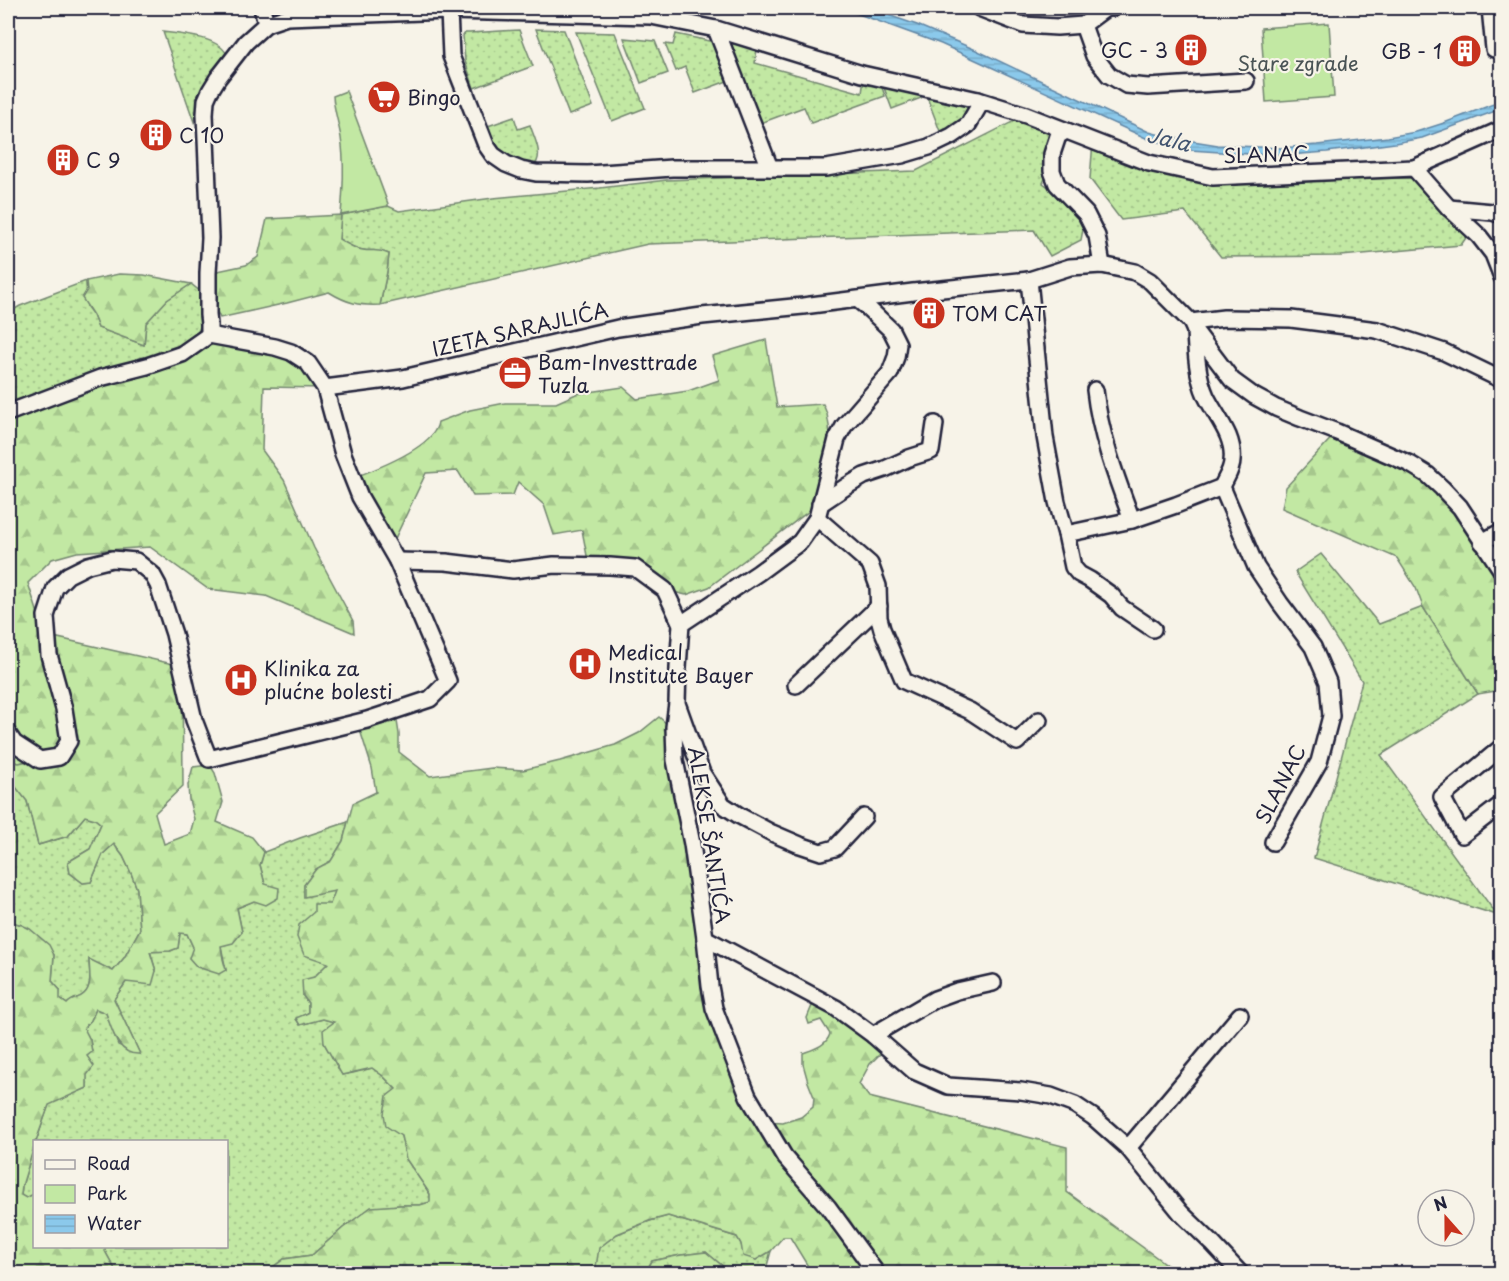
<svg xmlns="http://www.w3.org/2000/svg" width="1509" height="1281" viewBox="0 0 1509 1281" font-family="'Playpen Sans',sans-serif">
<style>
.grass{fill:url(#grass-dots);stroke:#72856f;stroke-width:1.5}
.forest{fill:url(#forest-firs);stroke:#72856f;stroke-width:1.5}
.park{fill:#c2e8a3;stroke:#72856f;stroke-width:1.5}
.water{fill:url(#water-rules);stroke:#6186a5;stroke-width:1.5}
.lines{fill:none;stroke-linecap:round;stroke-linejoin:round}
.minor-casing{stroke:#22223b;stroke-width:20}
.minor{stroke:#f7f3e8;stroke-width:15}
.labels{text-anchor:middle;dominant-baseline:central;stroke-width:4.5;stroke-linejoin:round;paint-order:stroke}
.poi-label{font-size:20px;fill:#22223b;stroke:#f7f3e8;text-anchor:start}
.park-label{font-size:20px;fill:#4a5455;stroke:#f7f3e8}
.street-label{font-size:20px;fill:#22223b;stroke:#f7f3e8}
.water-label{font-size:21px;font-style:italic;fill:#425470;stroke:#f7f3e8}
</style>
<defs>
<pattern id="grass-dots" width="8" height="8" patternUnits="userSpaceOnUse" patternTransform="scale(1.5)"><rect width="8" height="8" fill="#c2e8a3"/><path d="M2 2h.1M6 6h.1" fill="none" stroke="#a6c78d" stroke-width="1.8" stroke-linecap="round"/></pattern>
<pattern id="forest-firs" width="22" height="20" patternUnits="userSpaceOnUse" patternTransform="scale(1.5)"><rect width="22" height="20" fill="#c2e8a3"/><path d="M5 1l3.5 6h-7zM16 11l3.5 6h-7z" fill="#a6c78d"/></pattern>
<pattern id="water-rules" width="6" height="5" patternUnits="userSpaceOnUse" patternTransform="scale(1.5)"><rect width="6" height="5" fill="#8bc9eb"/><path d="M0 2.5h6" fill="none" stroke="#78acca"/></pattern>
</defs>
<rect width="100%" height="100%" fill="#f7f3e8"/>
<filter id="ink" filterUnits="userSpaceOnUse"><feTurbulence type="fractalNoise" baseFrequency=".0167" numOctaves="2"/><feDisplacementMap in="SourceGraphic" scale="12" xChannelSelector="R" yChannelSelector="G"/><feConvolveMatrix kernelMatrix="1 2 1 2 8 2 1 2 1" color-interpolation-filters="sRGB"/></filter>
<g filter="url(#ink)">
<!-- grass -->
<g class="grass">
<path d="M536 29 564 30 593 106 569 115Z"/>
<path d="M519 30 533 66 474 88 465 61 463 36 465 33H469Z"/>
<path d="M163 32C181 34 220 37 227 55L201 95 194 122Z"/>
<path d="M576 32 615 33 645 108 612 121Z"/>
<path d="M676 34 714 42 730 80 695 93 685 67 676 71 665 44 673 45Z"/>
<path d="M624 38 655 41 668 73 641 83Z"/>
<path d="M734 42 757 49 755 63 862 93 864 79 880 82 885 96 811 123 804 107 758 124 730 44Z"/>
<path d="M883 85 919 92 921 98 892 109Z"/>
<path d="M925 92 965 99 976 109 943 139Z"/>
<path d="M1026 115 1066 131 1043 183 1086 214 1081 240 1050 256 1034 230 648 244 380 305 387 272 389 254C376 248 374 252 363 250 354 249 346 244 339 239L341 215 388 206 399 211 493 198 600 188 667 180 916 171Z"/>
<path d="M514 117 518 129 530 125C534 138 545 156 533 167 508 163 495 149 485 127Z"/>
<path d="M1093 142 1223 180 1422 178 1470 232 1461 245 1341 256 1221 257 1185 212 1121 220 1090 179Z"/>
<path d="M86 281 87 307 93 315 98 328 144 345 146 323 167 300 191 284 202 293 204 316 196 337 182 354 8 413V313L20 306Z"/>
<path d="M1321 554 1379 624 1423 607 1478 694 1381 755 1497 915 1314 858 1362 681 1295 572Z"/>
<path d="M8 734 28 761 19 763 8 761Z"/>
<path d="M8 777 27 801 38 845 68 836 85 816 95 819 101 824 90 849 68 862 70 873 83 883 91 882 103 854 114 844 123 856 131 873 137 889 140 929 124 958 113 971 89 960C89 970 93 987 84 994 79 999 72 998 67 1004L59 999 60 990 52 981 54 955 22 925 8 921Z"/>
<path d="M348 822 343 841 331 861 316 869 304 885V896L336 890 330 904 329 963 314 977 303 996 308 1003V1013L296 1019 300 1025 323 1019 335 1022 324 1043 342 1075 353 1073 372 1068 383 1076 396 1089 401 1136 406 1159 430 1194 431 1202 420 1205H400L371 1208 343 1228 312 1255 284 1259 264 1273H117L105 1251V1247L226 1246V1142H36L49 1104 87 1088 86 1056 92 1052 90 1040 83 1028 91 1020 96 1009 106 1013 118 1045 140 1054 114 999 126 982 156 971 150 951H170L178 948 180 933 187 934 193 947 226 970 221 946 242 932 237 908 254 901 265 884 260 865 264 852 300 838Z"/>
<path d="M34 1147V1194L26 1198 21 1196 22 1186Z"/>
<path d="M668 1216 737 1237 741 1244 756 1260 771 1251 765 1273 747 1269 725 1268 706 1252 681 1255 652 1261 645 1273 595 1274 598 1248 617 1234 650 1221Z"/>
</g>
<!-- forest -->
<g class="forest">
<path d="M341 215 339 239C347 244 355 249 363 250 374 252 376 248 389 254L387 272 380 305C359 306 347 303 329 292L287 303 220 318 215 307 208 273 246 265 258 257 267 219Z"/>
<path d="M119 274 144 275 191 284 167 300 146 323 144 345 98 328 93 315 82 298 87 290 86 281Z"/>
<path d="M209 335 291 352 325 388 264 387 262 450 284 480 314 548 353 621 354 633 266 596 208 589 150 547 77 552 52 559 28 583 45 635 182 666 183 786 155 813 164 844 190 834 194 819 189 800 188 785 193 767 210 765 215 773 223 802 217 822 252 837 264 852 260 865 265 884 279 888 278 898 266 905 254 901 237 908 242 932 233 943 221 946 223 959 226 970 219 974 197 967 189 958 193 947 187 934 180 933 178 948 170 951 150 952 156 971 152 985 126 982 114 999 140 1054C118 1056 112 1030 106 1013L96 1009 91 1020 84 1028 90 1040 92 1052 87 1056 94 1066 87 1075V1088L49 1105 36 1141 34 1142V1147L22 1186 21 1195 26 1198 34 1194V1246L105 1247V1251L117 1273H8V921L22 925 30 929 49 945 54 955 52 981 60 990V999L67 1004C72 998 79 999 84 994 93 986 89 970 89 959L113 971 124 958 140 929 137 889 131 873 123 856 114 844 103 854 91 882 83 883 70 873 68 862 90 849 101 824 95 819 85 816 68 836 38 845 27 801 8 777V761L19 763 28 761 8 734V413L147 366Z"/>
<path d="M766 340 777 407 823 404 827 414 830 432 813 508 709 587 686 595 665 590 635 568 589 566 582 530 554 535 544 505 518 482 513 495 473 496 458 471 426 473 390 549 352 478C374 470 435 447 438 422L470 410 505 403H556L576 394 623 387 637 399 688 391 719 380 712 356Z"/>
<path d="M1337 432 1428 475 1501 571V690L1478 694 1423 607 1416 588 1397 558 1282 508 1286 487Z"/>
<path d="M659 717 669 726 710 986 767 1122 783 1123 801 1117 813 1107 814 1097 808 1082 803 1064V1053C814 1049 826 1046 830 1034L821 1020 809 1024 807 1018 816 996 895 1054H880L870 1064 859 1084 869 1097 1067 1147V1192L1178 1273H812L790 1237H783L771 1251 756 1260 743 1256 741 1244 737 1237 668 1216 649 1221 617 1234 599 1248 595 1273 264 1274 284 1259 312 1255 343 1228 371 1207 400 1205H420L430 1202V1194L406 1159 401 1136 386 1126 384 1114 387 1096 396 1089 383 1076 372 1068 342 1075 324 1043 323 1030 334 1022 323 1019 300 1025 296 1018 308 1013V1003L303 996 302 980 314 977 328 963 304 955 297 937 299 925 314 912V904H330L335 891 304 897V885L316 869 331 861 343 841 353 803 376 792 372 768 360 730 397 721 399 734V752L430 776 492 768 523 770 560 761 615 745 639 733Z"/>
<path d="M706 1252 725 1268 747 1269 762 1273H645L652 1261 681 1255Z"/>
</g>
<!-- park -->
<g class="park">
<path d="M1329 23 1334 97 1266 102 1261 28Z"/>
<path d="M346 91 388 204V206L341 215C343 190 345 164 341 138 339 124 334 111 333 96Z"/>
</g>
<!-- water -->
<path class="water" d="M842 8H868L917 25 976 50 1149 132 1168 137 1218 145 1281 148 1317 145 1388 137 1416 132 1444 123 1501 101V109L1422 138 1395 143 1327 152 1289 155H1264L1190 150 1148 139 941 44Z"/>
<g class="lines">
<defs>
<g id="minor">
<path d="M262 8 266 24"/>
<path d="M979 8 1023 25 1057 27 1083 25 1106 8H1113"/>
<path d="M1490 8 1494 49"/>
<path d="M449 11 451 56 486 145 493 155 506 164 521 170 536 173 588 174 672 168H826L902 155 929 147 952 136 968 125 979 106 978 100"/>
<path d="M1083 25 1094 56 1109 75 1126 85 1148 87 1246 81"/>
<path d="M716 29 770 168"/>
<path d="M1066 131 1058 136 1052 154V171L1057 184 1086 214 1097 236 1102 265"/>
<path d="M1414 168 1449 208 1479 236 1493 254 1502 277"/>
<path d="M1449 208 1492 212 1502 215"/>
<path d="M1029 280 1045 437 1057 502 1066 534 1073 567 1079 574 1090 580 1111 595 1122 608 1153 629"/>
<path d="M1191 322 1224 318 1291 319 1377 330 1444 352 1502 380"/>
<path d="M1195 331C1196 353 1197 376 1206 396 1216 417 1235 436 1232 461 1232 470 1225 479 1222 487L1256 567 1280 603 1313 647 1328 682 1331 716 1319 762 1273 842"/>
<path d="M325 388 403 378 618 328 702 316 803 306 913 292 1029 280 1070 267 1102 265 1135 272 1150 281 1191 322 1195 331 1232 380 1254 396 1276 408 1300 418 1337 432 1410 464 1428 475 1442 488 1460 507 1502 571"/>
<path d="M1095 390C1100 435 1116 477 1132 520"/>
<path d="M8 413 100 378 147 366 182 354 209 335"/>
<path d="M820 504 847 486 864 476 885 469 909 458 931 451 935 424"/>
<path d="M817 518 870 564 878 586 879 618 882 629 904 681 970 711 1017 742 1039 720"/>
<path d="M1066 534 1132 520 1176 505 1222 487"/>
<path d="M1482 542 1502 531"/>
<path d="M397 561 446 562 513 570 554 565 610 566 635 568 665 590 681 624 678 668 677 703 674 727 675 760 692 844 705 938 710 986 714 1008 748 1096 784 1156 828 1207 877 1274"/>
<path d="M681 624 758 573 800 542 817 518 837 439 844 426 890 373 896 357 898 344 891 330 868 308 858 300"/>
<path d="M796 685 879 606"/>
<path d="M678 706 702 773 723 805 740 816 772 833 800 845 821 852 835 848 864 817"/>
<path d="M8 734 14 743 40 760 59 757 69 741 64 709 49 655 46 616 55 588 68 575 88 565 112 559 136 561 152 574 158 585 174 634 194 720 209 759 367 720 430 699 448 681 397 561 360 497 343 454 325 388 308 363 291 352 275 347 209 335V324L208 315V273L210 238 205 114 206 100 210 91 218 78 246 42 266 24 287 17 449 11 651 16 716 29 862 74 978 100 1026 115 1149 163 1213 177 1414 168 1502 129"/>
<path d="M1502 747 1442 797 1462 835 1502 804"/>
<path d="M705 938 836 1008 873 1035 914 1071 948 1086 1021 1091 1051 1096 1075 1105 1093 1117 1128 1148 1181 1213 1212 1243 1241 1274"/>
<path d="M873 1035 935 999 957 991 993 983"/>
<path d="M1128 1148 1240 1015"/>
</g>
</defs>
<!-- minor casing -->
<use href="#minor" class="minor-casing"/>
<!-- minor -->
<use href="#minor" class="minor"/>
</g>
</g>
<!-- icons -->
<defs>
<symbol id="building-disc" viewBox="-11 -11 22 22"><circle r="9.5" fill="#c8321e" stroke="#f7f3e8"/><path d="M-4-6H4V6H1V3H-1V6H-4ZM-2.5-4.3h1.7v1.8h-1.7ZM.8-4.3h1.7v1.8H.8ZM-2.5-1h1.7V.8h-1.7ZM.8-1h1.7V.8H.8Z" fill="#fff"/></symbol>
<symbol id="supermarket-disc" viewBox="-11 -11 22 22"><circle r="9.5" fill="#c8321e" stroke="#f7f3e8"/><path d="M-6-5.5h2.5l.6 2H6L4.5 2H-2.5L-4.4-4H-6ZM-1.5 3.2a1.3 1.3 0 1 0 .1 0ZM3 3.2a1.3 1.3 0 1 0 .1 0Z" fill="#fff"/></symbol>
<symbol id="office-disc" viewBox="-11 -11 22 22"><circle r="9.5" fill="#c8321e" stroke="#f7f3e8"/><path d="M-6-3h4V-5.5h4V-3h4V5H-6ZM-1-4.5V-3h2v-1.5ZM-6 0V1H6V0Z" fill="#fff"/></symbol>
<symbol id="hospital-disc" viewBox="-11 -11 22 22"><circle r="9.5" fill="#c8321e" stroke="#f7f3e8"/><path d="M-5-5h3v3.5h4V-5h3V5h-3V1.5h-4V5h-3Z" fill="#fff"/></symbol>
</defs>
<g fill-rule="evenodd">
<use href="#building-disc" x="1172" y="31" width="38" height="38"/>
<use href="#building-disc" x="1446" y="32" width="38" height="38"/>
<use href="#supermarket-disc" x="365" y="78" width="38" height="38"/>
<use href="#building-disc" x="137" y="116" width="38" height="38"/>
<use href="#building-disc" x="44" y="141" width="38" height="38"/>
<use href="#building-disc" x="910" y="294" width="38" height="38"/>
<use href="#office-disc" x="496" y="354" width="38" height="38"/>
<use href="#hospital-disc" x="566" y="645" width="38" height="38"/>
<use href="#hospital-disc" x="222" y="661" width="38" height="38"/>
</g>
<g class="labels">
<!-- poi labels -->
<g class="poi-label">
<text x="1168" y="50" text-anchor="end">GC - 3</text>
<text x="1442" y="51" text-anchor="end">GB - 1</text>
<text x="407" y="97">Bingo</text>
<text x="179" y="135">C 10</text>
<text x="86" y="160">C 9</text>
<text x="952" y="313">TOM CAT</text>
<text x="538" y="362">Bam-Investtrade<tspan x="538" dy="23">Tuzla</tspan></text>
<text x="608" y="652">Medical<tspan x="608" dy="23">Institute Bayer</tspan></text>
<text x="264" y="668">Klinika za<tspan x="264" dy="23">plućne bolesti</tspan></text>
</g>
<!-- park labels -->
<g class="park-label">
<text x="1298" y="63">Stare zgrade</text>
</g>
<!-- street labels -->
<g class="street-label">
<text transform="translate(1266 154) rotate(-2)">SLANAC</text>
<text transform="translate(520 329) rotate(-13)">IZETA SARAJLIĆA</text>
<text transform="translate(1280 784) rotate(-63)">SLANAC</text>
<text transform="translate(710 835) rotate(81)">ALEKSE ŠANTIĆA</text>
</g>
<!-- water labels -->
<g class="water-label">
<text transform="translate(1169 138) rotate(14)">Jala</text>
</g>
</g>
<!-- margin -->
<rect width="1509" height="1281" fill="none" stroke="#f7f3e8" stroke-width="30"/>
<rect x="15" y="15" width="1479" height="1251" fill="none" stroke="#22223b" stroke-width="2" filter="url(#ink)"/>
<!-- legend -->
<rect x="33" y="1140" width="195" height="108" fill="#f7f3e8" stroke="#a29fa3" stroke-width="1.5"/>
<rect x="45" y="1160" width="30" height="9" fill="#f7f3e8" stroke="#a29fa3" stroke-width="1.5"/>
<text x="87" y="1170" font-size="18" fill="#22223b">Road</text>
<rect x="45" y="1185" width="30" height="18" fill="#c2e8a3" stroke="#a29fa3" stroke-width="1.5"/>
<text x="87" y="1200" font-size="18" fill="#22223b">Park</text>
<rect x="45" y="1215" width="30" height="18" fill="url(#water-rules)" stroke="#a29fa3" stroke-width="1.5"/>
<text x="87" y="1230" font-size="18" fill="#22223b">Water</text>
<!-- north arrow -->
<g transform="translate(1446 1218) rotate(339)"><circle r="28" fill="#f7f3e8" stroke="#a29fa3" stroke-width="1.5"/>
<path d="M0-4.5L10 22L0 15L-10 22Z" fill="#c8321e"/>
<text y="-9" font-size="16" font-weight="bold" text-anchor="middle" fill="#22223b">N</text>
</g>
</svg>
